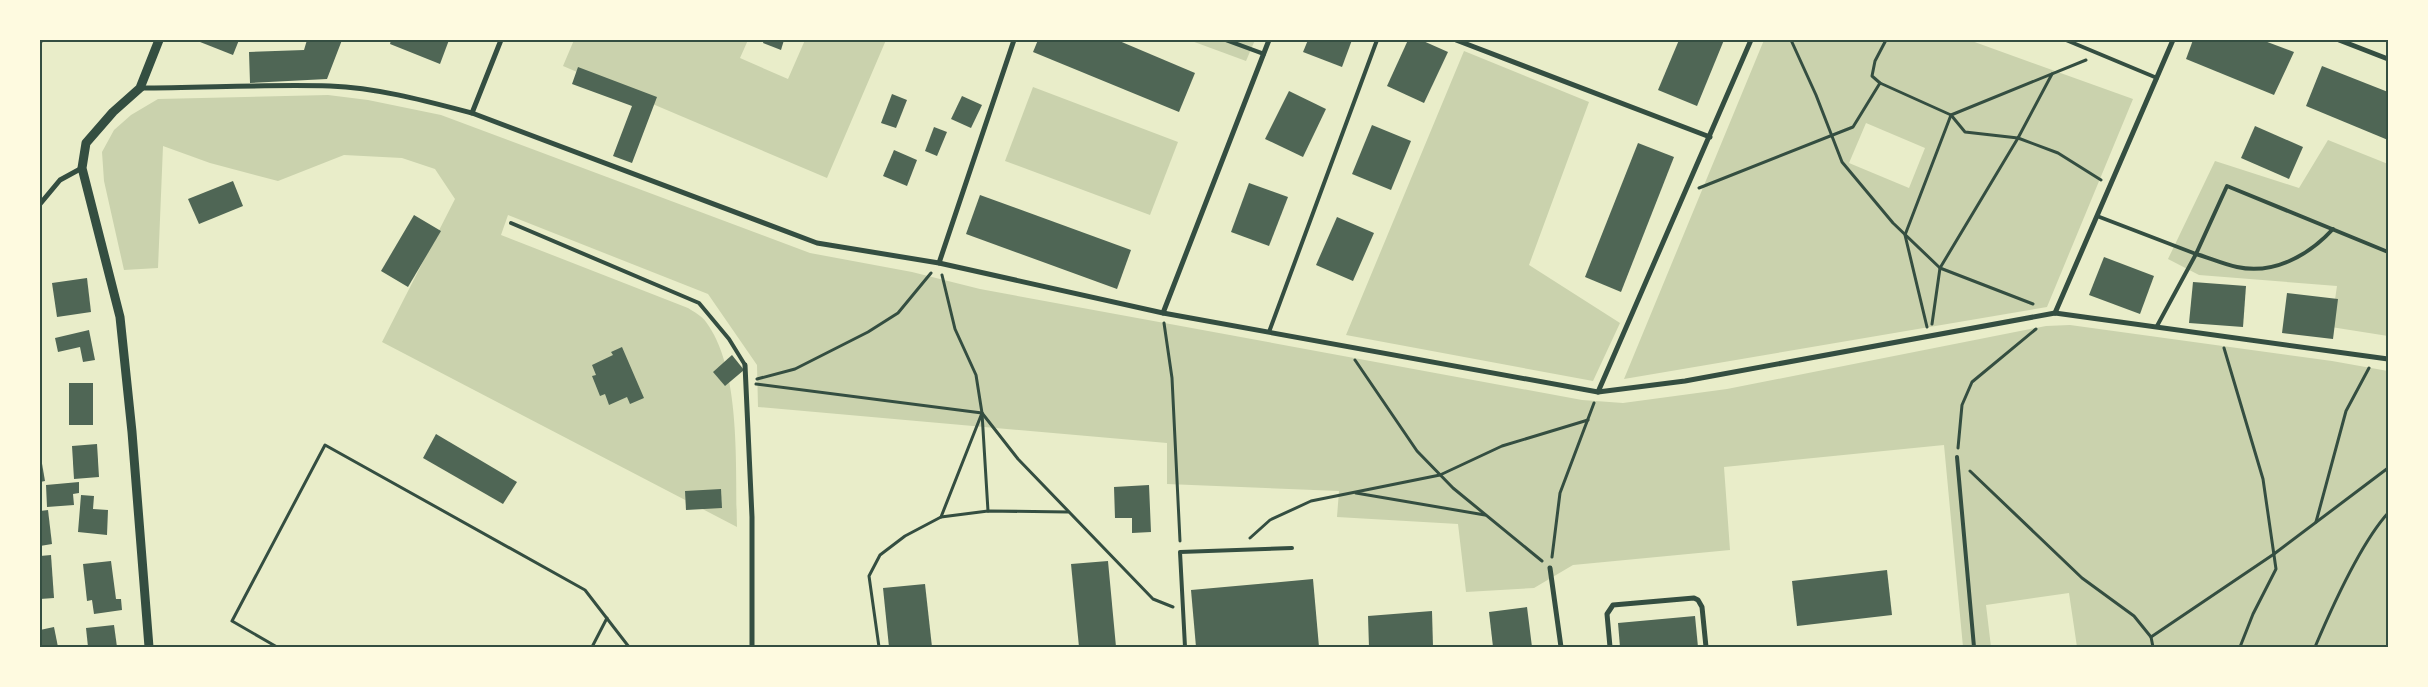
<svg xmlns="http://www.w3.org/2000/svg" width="2428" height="687" viewBox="0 0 2428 687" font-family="Overpass,sans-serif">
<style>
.green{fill:#cad2ad;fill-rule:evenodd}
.building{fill:#4f6655}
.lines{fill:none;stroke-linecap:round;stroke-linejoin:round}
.path{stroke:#344e41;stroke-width:3}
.service{stroke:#344e41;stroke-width:4}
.minor{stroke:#344e41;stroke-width:5}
.tertiary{stroke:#344e41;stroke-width:9}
.neatline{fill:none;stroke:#344e41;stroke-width:2}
</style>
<rect width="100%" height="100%" fill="#e9edc9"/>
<!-- green -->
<g class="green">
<path d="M574 40H748L740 58 788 79 805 40H886L827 178 563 66Z"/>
<path d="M1189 40H1255L1246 61Z"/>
<path d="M1764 40H1969L2133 99 2047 307 1624 379ZM1866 123 1925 148 1909 188 1849 163Z"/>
<path d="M1464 51 1589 102 1529 265 1620 323 1593 381 1346 335Z"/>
<path d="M1033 87 1178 142 1150 215 1005 161Z"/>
<path d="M328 95 368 100 441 115 810 253 912 272 980 289 1582 400 1623 403 1727 389 2046 326 2070 325 2332 361 2388 371V647H2077L2069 593 1986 605 1991 647H1963L1944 445 1724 467 1730 550 1573 565 1534 588 1466 592 1458 524 1337 517 1339 491 1167 484V443L758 407 757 365 708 294 508 215 501 235 688 308C694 312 702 316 706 322 742 370 735 469 737 527L382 342 455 199 435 169 402 158 344 155 278 181 210 163 163 146 158 268 124 270 104 181 102 152 114 130 131 115 158 99Z"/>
<path d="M2328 140 2388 164V336L2331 327 2337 286 2199 275 2168 259 2215 161 2299 188Z"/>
</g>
<!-- building -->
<g class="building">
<path d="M195 40H239L233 55Z"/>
<path d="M307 40H342L327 79 250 83 249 52 304 50Z"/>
<path d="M391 40H449L440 64 390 44Z"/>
<path d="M764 40H784L781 50 763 43Z"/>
<path d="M1038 40H1117L1195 73 1179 112 1033 52Z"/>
<path d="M1308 40H1352L1342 67 1303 52Z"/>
<path d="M1408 40H1421L1448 52 1424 103 1387 86Z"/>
<path d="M1679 40H1724L1697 106 1658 90Z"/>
<path d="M2193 40H2262L2294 52 2274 95 2186 59Z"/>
<path d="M2322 66 2388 92V140L2306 106Z"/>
<path d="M578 67 657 97 632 163 613 156 632 106 572 84Z"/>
<path d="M1289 91 1326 109 1303 157 1265 139Z"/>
<path d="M892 94 907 100 896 128 881 123Z"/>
<path d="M962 96 982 105 971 128 951 119Z"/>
<path d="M1372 125 1411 141 1391 190 1352 174Z"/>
<path d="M2255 126 2303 147 2289 179 2241 158Z"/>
<path d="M934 127 947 132 937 156 925 151Z"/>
<path d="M1638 143 1674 157 1621 292 1585 277Z"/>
<path d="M894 150 917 160 907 186 883 176Z"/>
<path d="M233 181 243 206 199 224 188 199Z"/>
<path d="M1249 183 1288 197 1269 246 1231 232Z"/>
<path d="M980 195 1131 250 1117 289 966 234Z"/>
<path d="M414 215 441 231 408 287 381 271Z"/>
<path d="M1337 217 1374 233 1353 281 1316 265Z"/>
<path d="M2104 257 2154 276 2140 314 2089 295Z"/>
<path d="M87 278 91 312 57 317 52 283Z"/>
<path d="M2193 282 2246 286 2243 327 2189 323Z"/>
<path d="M2287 293 2338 299 2333 339 2282 333Z"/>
<path d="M89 330 95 360 83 362 80 347 58 352 55 338Z"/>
<path d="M622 347 644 398 630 404 627 397 609 405 605 394 600 396 592 376 596 375 592 365 613 355 611 352Z"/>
<path d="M732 355 744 370 725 386 713 372Z"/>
<rect x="69" y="383" width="24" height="42"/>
<path d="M436 434 517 482 503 504 423 458Z"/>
<path d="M97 444 99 477 74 479 72 446Z"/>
<path d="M40 452 45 481 40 482Z"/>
<path d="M79 482V493L73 494 74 505 47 507 46 485Z"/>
<path d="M1149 485 1151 532 1132 533V518H1115L1114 487Z"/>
<path d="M721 489 722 508 686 510 685 491Z"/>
<path d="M81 495 94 496 93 509 108 510 107 535 78 532Z"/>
<path d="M48 510 52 544 40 546V511Z"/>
<path d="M51 555 54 598 40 599V556Z"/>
<path d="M111 561 116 599H121L122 610 94 614 92 600 87 601 83 564Z"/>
<path d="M1108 561 1116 647H1079L1071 564Z"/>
<path d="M1887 570 1892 615 1797 626 1792 581Z"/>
<path d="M1313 579 1319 647H1196L1191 590Z"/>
<path d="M925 584 932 647H889L883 588Z"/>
<path d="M1527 607 1532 647H1493L1489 612Z"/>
<path d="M1432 611 1433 647H1369L1368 616Z"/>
<path d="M1695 616 1698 647H1620L1618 623Z"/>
<path d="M114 625 117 647H88L86 628Z"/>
<path d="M54 627 58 647H40V630Z"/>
</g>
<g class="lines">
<!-- path -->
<g class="path">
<path d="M1791 40 1816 95 1842 162 1893 223 1940 268 2033 304"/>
<path d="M1880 83 1872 76 1875 61 1886 40"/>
<path d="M1699 188 1853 127 1880 83 1951 115 1965 132 2018 138 2052 74"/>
<path d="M942 275 955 329 976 375 982 413 1018 459 1153 599 1173 607"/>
<path d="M1164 323 1172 378 1180 541"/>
<path d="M1932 324 1940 268 2018 138 2058 153 2101 180"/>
<path d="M1927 327 1905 235 1951 115 2086 60"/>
<path d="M2224 348 2263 479 2276 569 2253 614 2240 647"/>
<path d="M1355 360 1417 451 1453 488 1542 561"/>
<path d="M757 379 795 369 868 332 898 313 931 273"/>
<path d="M756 384 982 413"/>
<path d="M1958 448 1962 405 1972 382 2036 329"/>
<path d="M1970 471 2082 578 2134 616 2151 637 2153 647"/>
<path d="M1356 493 1485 515"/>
<path d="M941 517 982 413 988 511"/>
<path d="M2316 522 2346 411 2369 368"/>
<path d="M1250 538 1270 520 1311 501 1440 475 1502 446 1588 420"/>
<path d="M1552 557 1560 493 1594 403"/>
<path d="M2151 637 2274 554 2388 468"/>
<path d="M277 647 232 621 325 445 585 590 629 647"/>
<path d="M592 647 607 618"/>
<path d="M879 647 869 576 880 555 905 536 941 517 988 511 1068 512"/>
<path d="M2315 647C2332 607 2360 544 2388 513"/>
</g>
<!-- service -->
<g class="service">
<path d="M1226 40 1264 54"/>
<path d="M2066 40 2157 78"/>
<path d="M40 43 41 40"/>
<path d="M2097 216 2196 254 2227 186 2388 252"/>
<path d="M511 223 699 303 729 339 745 365"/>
<path d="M2157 326 2196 254C2210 258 2223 264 2237 267 2274 275 2309 255 2333 229"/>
<path d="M1269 332 1377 40"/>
<path d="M1957 457 1974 647"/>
<path d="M1185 647 1180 552 1292 548"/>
</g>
<!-- minor -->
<g class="minor">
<path d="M1456 40 1710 137"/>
<path d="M2339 40 2388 59"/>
<path d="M140 88C203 88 267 84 330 86 379 88 426 101 472 113L817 243 939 263 1163 313 1598 392 1685 381 2055 313 2388 359"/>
<path d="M472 113 501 40"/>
<path d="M40 204 60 180 82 168"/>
<path d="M939 263 1014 40"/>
<path d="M1163 313 1269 40"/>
<path d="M2055 313 2173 40"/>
<path d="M745 365 752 517V647"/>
<path d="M1598 392 1751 40"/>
<path d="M1550 568 1561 647"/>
<path d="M1610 647 1607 614 1613 605 1694 598 1698 600 1702 607 1706 647"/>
</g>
<!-- tertiary -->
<path class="tertiary" d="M149 647 132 432 120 317 82 168 86 143 113 112 140 88 159 40"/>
</g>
<!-- border -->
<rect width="2428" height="687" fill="none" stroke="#fefae0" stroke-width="82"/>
<rect x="41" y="41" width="2346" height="605" class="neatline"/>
</svg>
